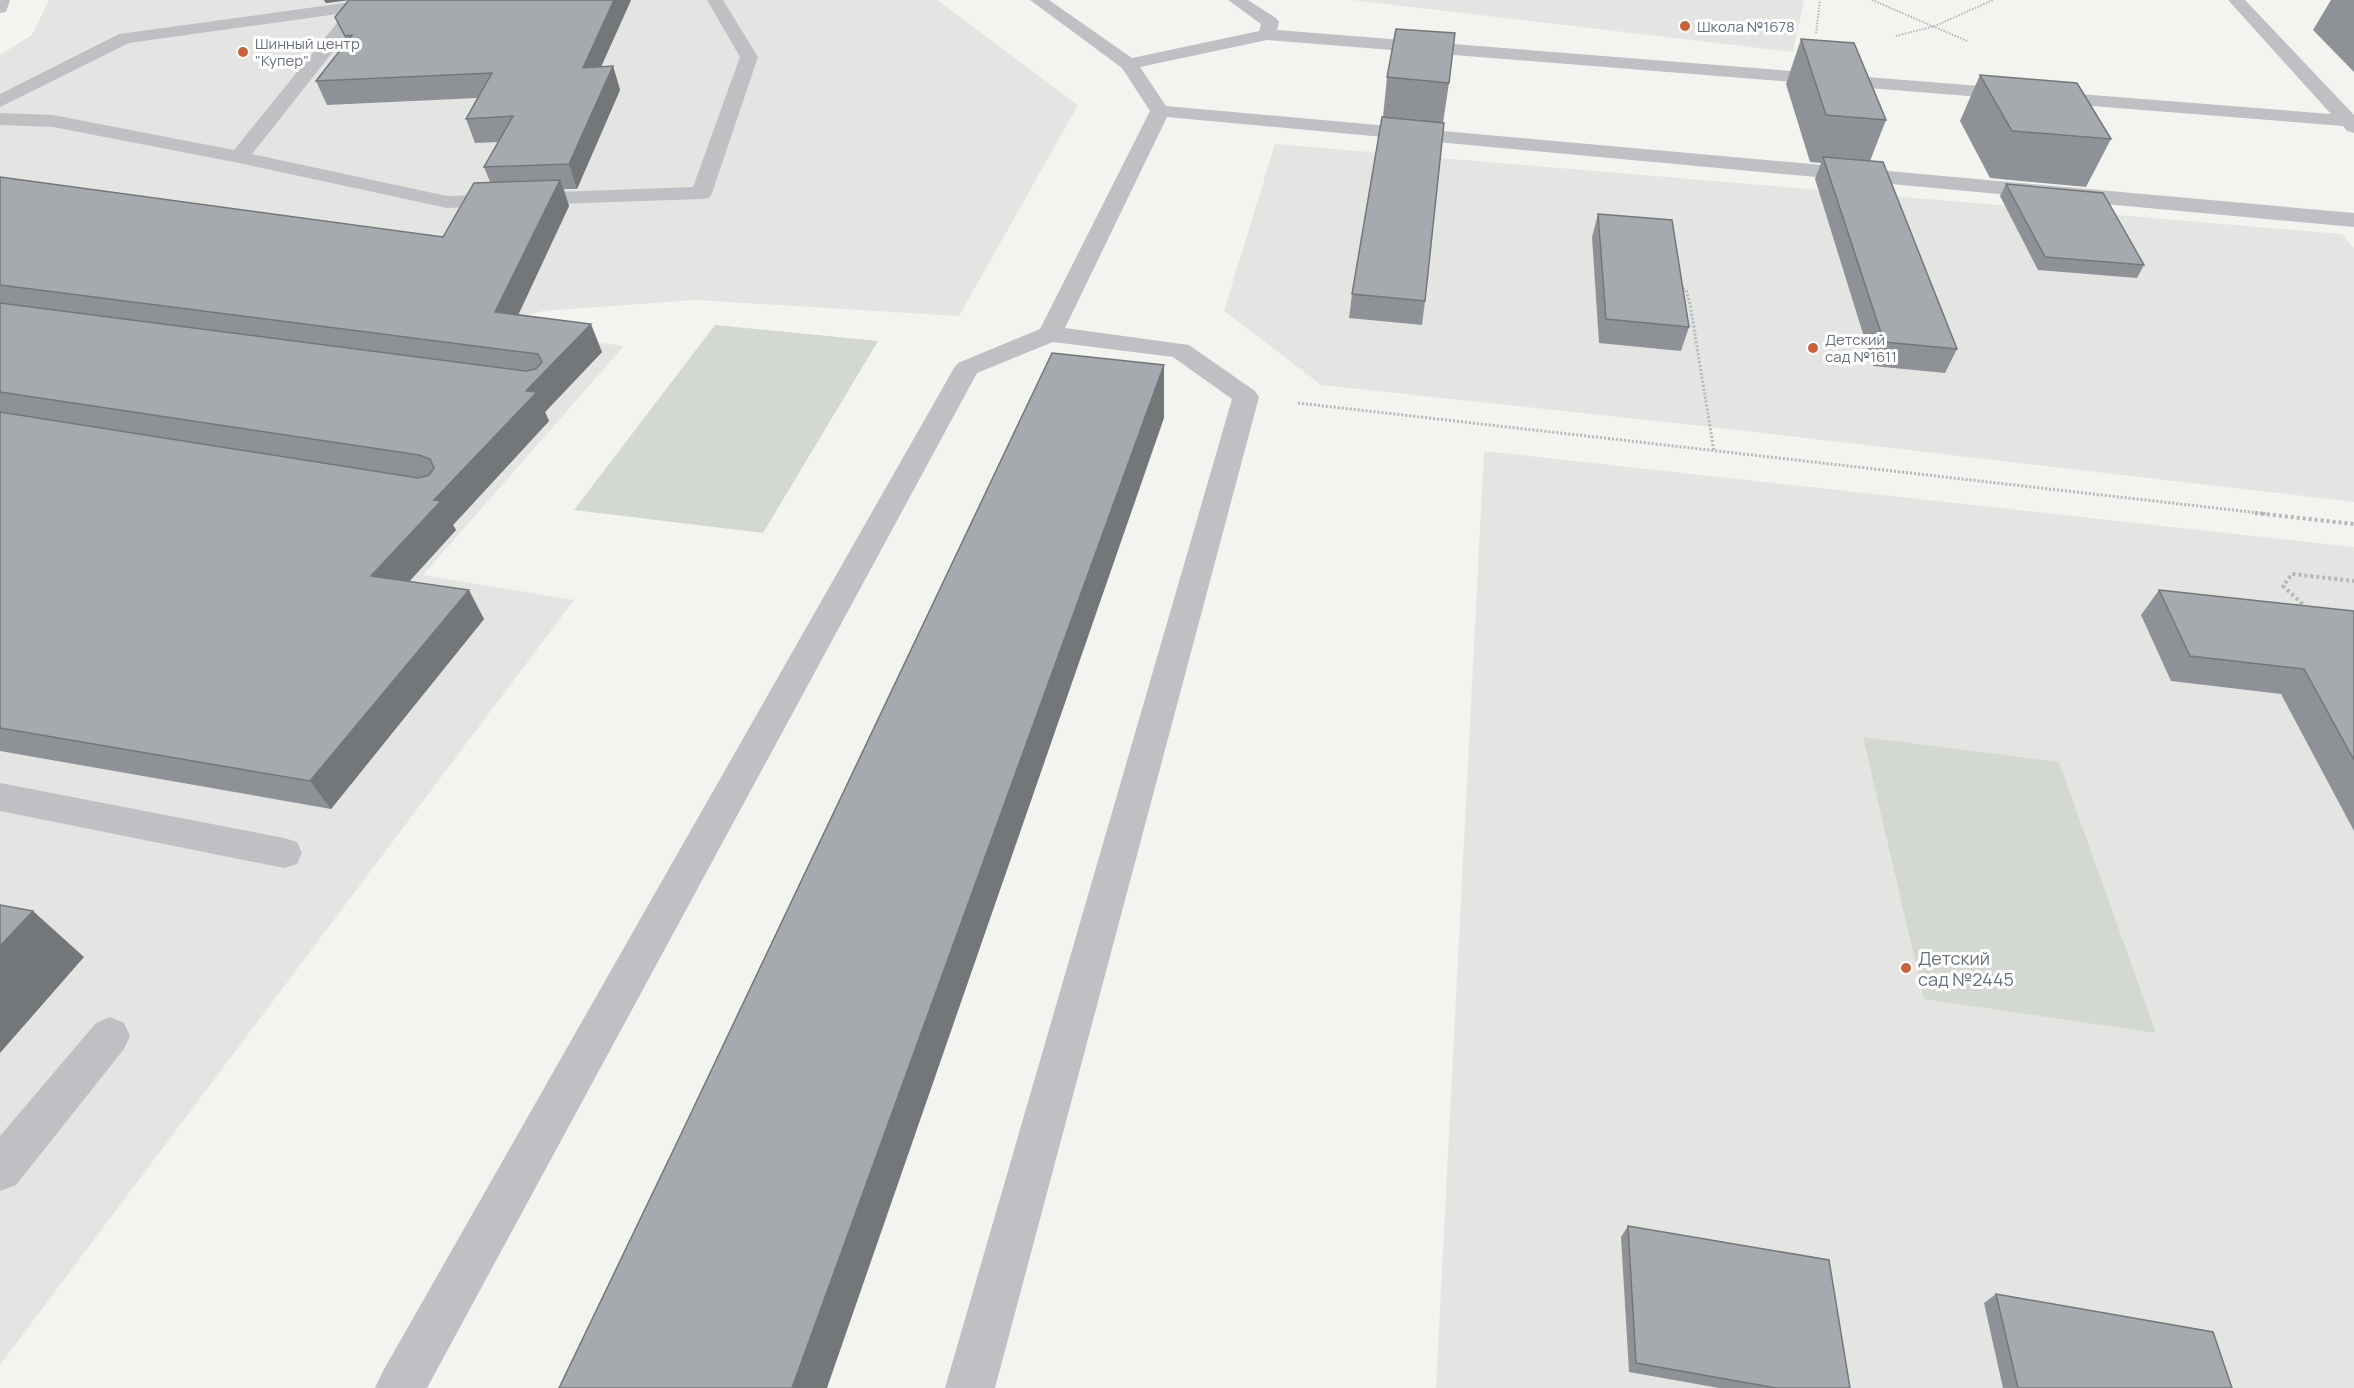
<svg xmlns="http://www.w3.org/2000/svg" width="2354" height="1388" viewBox="0 0 2354 1388" font-family="Manrope,sans-serif">
<style>
.built{fill:#e4e5e3}
.green{fill:#d3d8d0}
.lines{fill:none;stroke-linecap:round;stroke-linejoin:round}
.path-far2{stroke:#b5b8ba;stroke-width:2;stroke-dasharray:1.5 1.5;stroke-linecap:butt}
.path-far1{stroke:#b5b8ba;stroke-width:3;stroke-dasharray:2 2;stroke-linecap:butt}
.path{stroke:#b5b8ba;stroke-width:4;stroke-dasharray:3 3;stroke-linecap:butt}
.service{fill:#bec0c3;fill-rule:evenodd}
.tertiary{fill:#bec0c3;fill-rule:evenodd}
.wall{fill:#8e9296}
.shaded-wall{fill:#74777a}
.building{fill:#a5aaaf;stroke:#74777a;stroke-width:1.5}
.poi-dot{fill:#cb6139;stroke:#fff;stroke-width:2}
.labels{text-anchor:middle;dominant-baseline:central;stroke-width:6;stroke-linejoin:round;paint-order:stroke}
.far-poi-label{font-size:15px;fill:#67727d;stroke:#fff;text-anchor:start}
.poi-label{font-size:18px;fill:#67727d;stroke:#fff;text-anchor:start}
</style>
<rect width="100%" height="100%" fill="#f3f4f0"/>
<!-- built -->
<g class="built">
<path d="M49 0H937L1078 105 959 316 696 300 543 311 484 327 624 346 423 575 574 600 0 1365V55L32 35Z"/>
<path d="M1352 0H1804L1793 52Z"/>
<path d="M1275 144 2342 234 2354 248V502L1711 427 1321 385 1224 311Z"/>
<path d="M1484 451 2354 547V1388H1436Z"/>
</g>
<!-- green -->
<g class="green">
<path d="M715 325 878 341 763 533 574 510Z"/>
<path d="M1863 737 2059 762 2156 1033 1924 999Z"/>
</g>
<g class="lines">
<!-- path-far2 -->
<g class="path-far2">
<path d="M1872 0 1967 41"/>
<path d="M1816 33 1820 0"/>
<path d="M1896 36 1935 26 1993 0"/>
</g>
<!-- path-far1 -->
<g class="path-far1">
<path d="M1679 287 1686 290 1690 304 1714 451"/>
<path d="M1298 403 2268 514"/>
</g>
<!-- path -->
<g class="path">
<path d="M2255 513 2354 524"/>
<path d="M2307 608 2283 586 2292 574 2354 581"/>
</g>
<!-- service -->
<g class="service">
<path d="M366 0H411L409 4 403 5 366 10 252 154 447 196 693 187 740 57 707 0H723L758 57 712 193 709 198 701 199 447 208 239 163 53 127 0 125V113L53 115 234 150 345 13 129 43 0 107V94L119 34Z"/>
<path d="M1030 0H1049L1132 58 1259 31 1261 24 1228 0H1248L1276 18 1279 22 1277 30 2331 114 2228 0H2245L2354 115V133L2347 131 2343 126 1267 40 1140 67 1166 106 2354 213V227L1167 117 1065 328 1189 345 1255 391 1259 397 995 1388H945L1232 399 1173 357 1053 342 977 373 427 1388H375L383 1371 954 368 958 363 1040 329 1150 111 1122 68Z"/>
<path d="M0 783 284 838 297 842 302 853 297 864 284 868 0 811Z"/>
<path d="M110 1017 124 1023 130 1036 124 1049 16 1185 0 1191V1136L96 1023Z"/>
</g>
<!-- tertiary -->
<path class="tertiary" d="M0 0H10L6 12 0 13Z"/>
</g>
<!-- wall -->
<g class="wall">
<path d="M324 0H631L601 67 613 66 620 90 577 189H564L569 206 518 315 602 352 545 412 549 421 453 525 456 530 409 581 484 619 331 809 0 751V177L443 237 490 182 484 167 498 142 475 143 466 119 477 98 327 105 316 81 347 42 335 17 349 0 326 3Z"/>
<path d="M2331 0H2354V72L2313 30Z"/>
<path d="M1801 39 1886 120 1870 161 1957 349 1945 373 1873 366 1815 179 1821 163 1810 162 1786 84Z"/>
<path d="M1980 75 2111 139 2086 187 1990 178 1960 121Z"/>
<path d="M1387 77 1449 83 1443 123 1425 301 1422 325 1349 318 1352 294 1383 117Z"/>
<path d="M2006 184 2144 265 2137 278 2038 270 2000 196Z"/>
<path d="M1598 214 1689 327 1681 351 1599 343 1592 237Z"/>
<path d="M2159 590 2354 611V831L2281 694 2171 681 2141 615Z"/>
<path d="M1628 1226 1850 1388H1719L1629 1372 1621 1237Z"/>
<path d="M1996 1294 2232 1388H2003L1984 1303Z"/>
</g>
<!-- shaded-wall -->
<g class="shaded-wall">
<path d="M324 0H350L326 3Z"/>
<path d="M614 0H631L590 91 583 68Z"/>
<path d="M613 66 620 90 577 189 569 164Z"/>
<path d="M560 180 569 206 507 339 495 312Z"/>
<path d="M591 324 602 352 545 412 549 421 453 525 456 530 388 605 371 576 526 391Z"/>
<path d="M1164 365V418L827 1388H792Z"/>
<path d="M469 590 484 619 331 809 310 781Z"/>
<path d="M33 911 84 957 0 1053V946Z"/>
</g>
<!-- building -->
<g class="building">
<path d="M349 0H614L583 68 613 66 569 164 484 167 513 116 466 119 492 73 316 81 352 35 345 36 335 17Z"/>
<path d="M1396 29 1455 33 1449 83 1387 77Z"/>
<path d="M1801 39 1854 43 1886 120 1826 115Z"/>
<path d="M1980 75 2077 83 2111 139 2012 131Z"/>
<path d="M1382 117 1444 123 1425 301 1352 294Z"/>
<path d="M1823 157 1883 162 1957 349 1884 342Z"/>
<path d="M0 177 443 237 474 183 560 180 495 312 591 324 526 391 537 392 434 500 441 501 371 576 469 590 310 781 0 728V412L418 478 429 475 434 468 430 459 419 455 0 392V303L526 371 536 369 542 362 538 354 0 285Z"/>
<path d="M2006 184 2103 193 2144 265 2045 257Z"/>
<path d="M1598 214 1672 220 1689 327 1606 319Z"/>
<path d="M1052 353 1164 365 792 1388H559L682 1132Z"/>
<path d="M2159 590 2354 611V760L2304 669 2190 656Z"/>
<path d="M0 905 33 911 0 946Z"/>
<path d="M1628 1226 1829 1260 1850 1388H1776L1636 1363Z"/>
<path d="M1996 1294 2213 1332 2232 1388H2018Z"/>
</g>
<!-- markers -->
<g class="poi-dot">
<circle cx="1685" cy="26" r="6"/>
<circle cx="243" cy="52" r="6"/>
<circle cx="1813" cy="348" r="6"/>
<circle cx="1906" cy="968" r="6"/>
</g>
<g class="labels">
<!-- far-poi labels -->
<g class="far-poi-label">
<text x="1697" y="26">Школа №1678</text>
<text x="255" y="43">Шинный центр<tspan x="255" dy="17">"Купер"</tspan></text>
<text x="1825" y="339">Детский<tspan x="1825" dy="17">сад №1611</tspan></text>
</g>
<!-- poi labels -->
<g class="poi-label">
<text x="1918" y="958">Детский<tspan x="1918" dy="21">сад №2445</tspan></text>
</g>
</g>
</svg>
